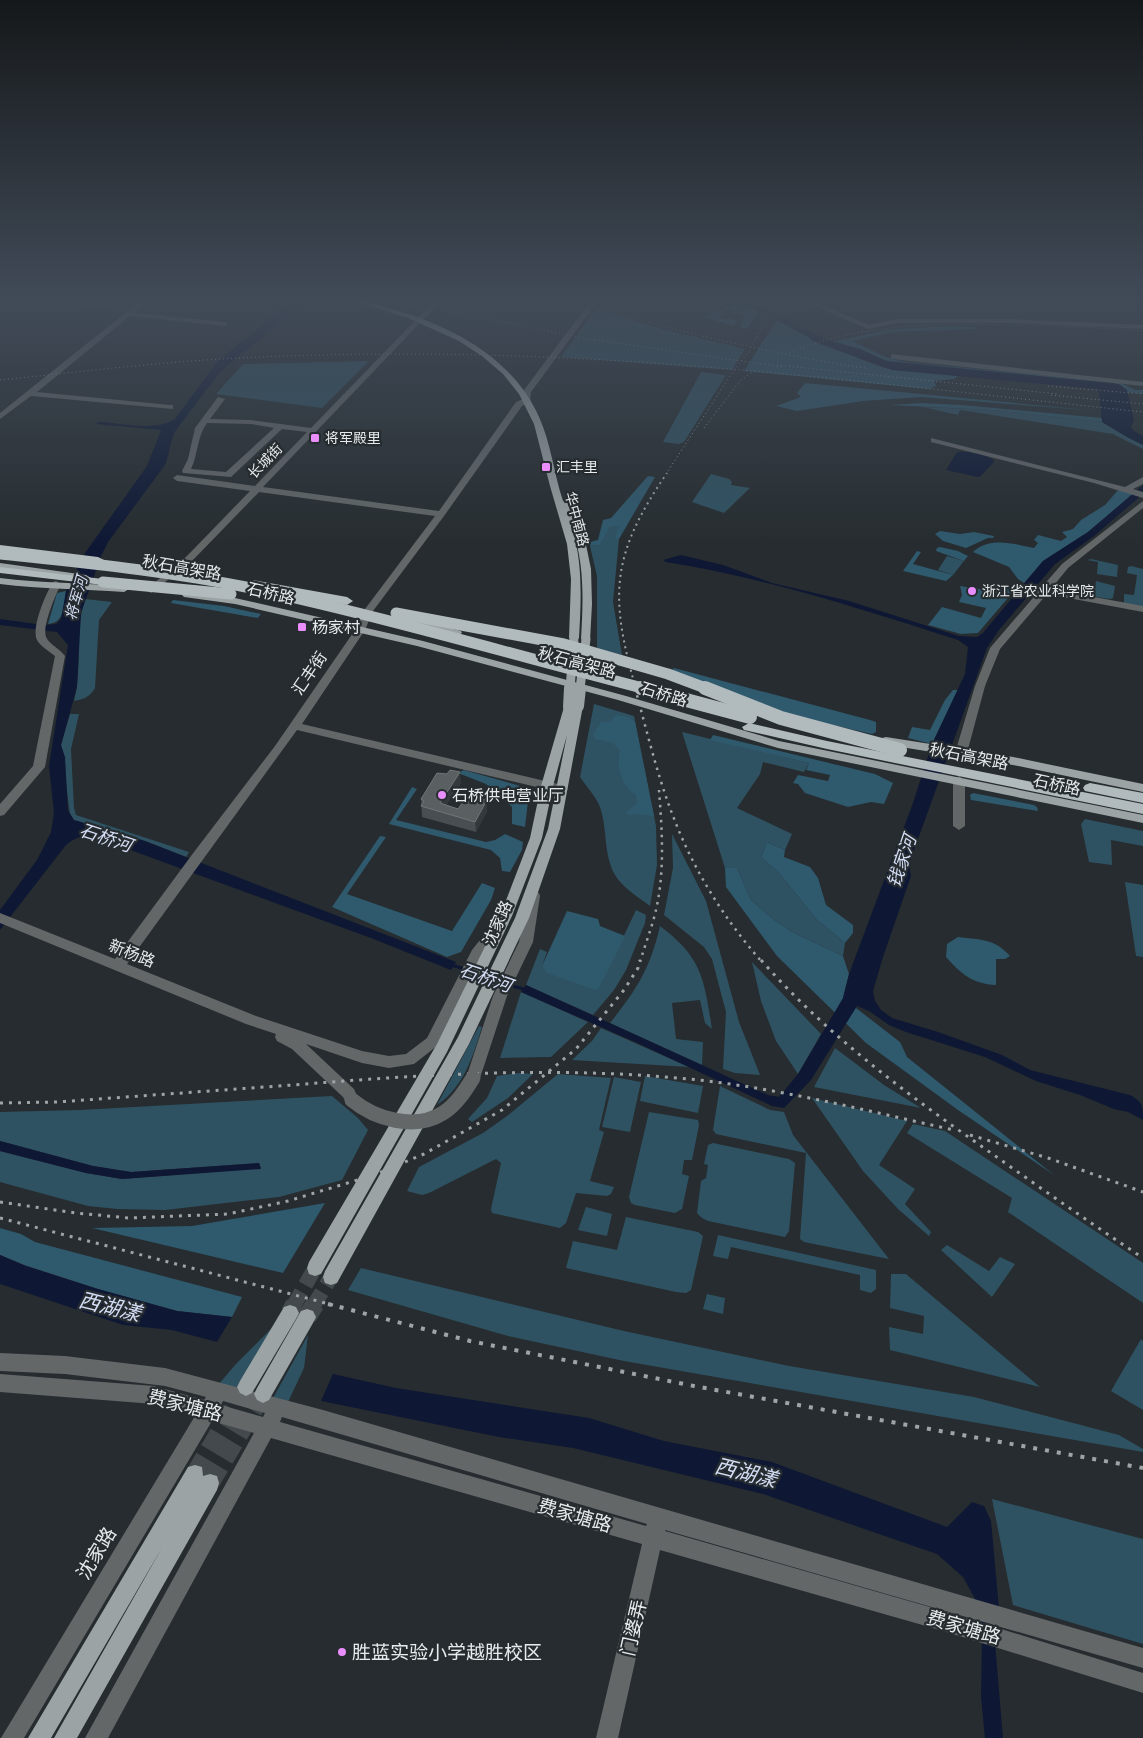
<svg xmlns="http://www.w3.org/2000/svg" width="1143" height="1738" viewBox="0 0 1143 1738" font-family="Ubuntu,'Noto Sans SC',sans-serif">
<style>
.green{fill:#2f5262}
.forest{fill:#2f596d}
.water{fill:#0e1834}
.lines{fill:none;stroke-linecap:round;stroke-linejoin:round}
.stream{stroke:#0e1834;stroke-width:3}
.major-tunnel-far1{stroke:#43494c;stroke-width:15;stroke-dasharray:15 8;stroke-linecap:butt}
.major-tunnel{stroke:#43494c;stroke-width:19;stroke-dasharray:19 9;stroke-linecap:butt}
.minor{fill:#636768;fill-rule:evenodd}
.major{fill:#9ba3a4;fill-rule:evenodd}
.highway{fill:#b1babc;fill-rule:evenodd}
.rail-far4{stroke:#9fa4a6;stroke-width:1;stroke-dasharray:1 3;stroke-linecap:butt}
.rail-far3{stroke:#9fa4a6;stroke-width:2;stroke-dasharray:2 4;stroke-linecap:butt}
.rail-far2{stroke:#9fa4a6;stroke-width:2.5;stroke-dasharray:2.5 5;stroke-linecap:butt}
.rail-far1{stroke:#9fa4a6;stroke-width:3;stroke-dasharray:3 6;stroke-linecap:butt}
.rail{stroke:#9fa4a6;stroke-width:4;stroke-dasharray:4 8;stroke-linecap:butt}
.minor-bridge{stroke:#636768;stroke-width:15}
.major-bridge-far1{stroke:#9ba3a4;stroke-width:9}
.major-bridge{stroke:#9ba3a4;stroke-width:12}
.highway-bridge-far1{stroke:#b1babc;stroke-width:11}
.highway-bridge{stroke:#b1babc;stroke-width:14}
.wall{fill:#494e52}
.shaded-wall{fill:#34393d}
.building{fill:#5a5f62;stroke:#707578}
.poi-dot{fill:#ea8dfd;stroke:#262c2f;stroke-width:2}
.labels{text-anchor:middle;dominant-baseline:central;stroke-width:4.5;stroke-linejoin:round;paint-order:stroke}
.far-poi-label{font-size:14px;fill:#e7ebed;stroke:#262c2f;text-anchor:start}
.far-street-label{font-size:14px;fill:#e7ebed;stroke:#262c2f}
.far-water-label{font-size:15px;font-style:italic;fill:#d4def6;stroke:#262c2f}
.street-label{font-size:16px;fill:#e7ebed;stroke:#262c2f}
.poi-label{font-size:16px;fill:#e7ebed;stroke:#262c2f;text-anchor:start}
.water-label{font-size:18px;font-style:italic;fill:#d4def6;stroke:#262c2f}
.near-street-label{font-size:19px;fill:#e7ebed;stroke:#262c2f}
.near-poi-label{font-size:19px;fill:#e7ebed;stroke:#262c2f;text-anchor:start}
.near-water-label{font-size:21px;font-style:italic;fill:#d4def6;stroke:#262c2f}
</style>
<rect width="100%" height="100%" fill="#262c2f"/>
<!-- green -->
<g class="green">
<path d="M596 309 666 330 745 349 732 370 561 357Z"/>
<path d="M369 361 322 408 216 394 243 364Z"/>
<path d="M701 372 726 375 684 442 679 444 663 442Z"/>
<path d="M923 407 993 410 1102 422 1127 437 1143 445V449L1113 434 960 410 958 415Z"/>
<path d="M711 474 729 479 732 482 731 485 750 488 724 513 692 502Z"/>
<path d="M609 526H620L614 539H619L613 602 622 655 597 649V576L590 546 600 545Z"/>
<path d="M947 556 964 561 953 575 938 570Z"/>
<path d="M1091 559 1118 565 1117 577 1097 574 1098 562 1087 560Z"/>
<path d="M1131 566 1143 569V607L1124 603V594L1134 595 1137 575 1127 573 1128 567Z"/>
<path d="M1096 581 1115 586 1113 598 1110 599 1077 594V590L1094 594Z"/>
<path d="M85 599 112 602 99 620 95 688C90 697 84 699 74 701 83 667 74 632 85 599Z"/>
<path d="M594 704 634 716 656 826 657 865 650 906C638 897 623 888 615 875 604 855 607 834 602 814 599 799 588 789 580 777Z"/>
<path d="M70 714H79L71 749 74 808 76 815 189 852 186 857 145 841 74 820 70 815 61 745Z"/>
<path d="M682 732 809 763 804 772 763 762 760 774 737 808 792 834 785 850 767 842 761 857 780 874 816 919 845 943 843 956 792 932 773 919 751 900 737 868H725Z"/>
<path d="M1085 819 1143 831V846L1111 840 1112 865 1089 862 1081 824Z"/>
<path d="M672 834 706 901 739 1022 760 1075 735 1073 723 1069 726 1012 712 959 704 947 664 915 673 868Z"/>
<path d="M1125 882 1143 885V957L1136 956Z"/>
<path d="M636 910 646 915 645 923 626 970 614 990 593 1015 526 985 540 949 547 952 542 966 598 991Z"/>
<path d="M660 926C703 958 704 980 712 1029L705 1023 700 1000 672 1003 676 1039 703 1042 702 1065 610 1023C637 989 650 969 660 926Z"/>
<path d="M752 962 821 1034 798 1074 776 1041 761 1001Z"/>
<path d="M521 992 588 1022 551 1057 500 1058Z"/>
<path d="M479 1026 482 1027C473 1056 464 1087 437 1105Z"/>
<path d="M601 1028 689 1067 572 1060 592 1041Z"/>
<path d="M835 1048 884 1085 921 1108 814 1087Z"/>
<path d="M519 1073 533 1074 508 1098 472 1122 468 1119 487 1098 497 1076Z"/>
<path d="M558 1074 611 1078 599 1130 604 1132 590 1181 614 1187 611 1194 607 1196 576 1193 566 1223 560 1228 492 1213 491 1209 501 1163 496 1159 429 1193 422 1195 407 1191 419 1167 483 1133 507 1116Z"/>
<path d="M645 1076 703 1086 698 1113 640 1101Z"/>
<path d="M614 1077 641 1082 630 1132 602 1127Z"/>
<path d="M720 1086 770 1110 784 1112 793 1135 889 1259 804 1242 800 1239 806 1153 716 1134 713 1130Z"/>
<path d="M332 1096 358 1118 368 1130 342 1180 279 1197 165 1210 117 1209 88 1206 0 1182V1151L86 1173 122 1179 261 1168 259 1163 131 1172 93 1166 0 1141V1112L80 1110Z"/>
<path d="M812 1098 907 1121 879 1165 915 1189 905 1204 931 1232 929 1236 898 1209 863 1171Z"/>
<path d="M649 1112 698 1120 699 1125 692 1160H684L682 1174 689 1176 682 1209 675 1213 635 1205 631 1203 629 1197Z"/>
<path d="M913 1124 945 1131 1143 1263V1303L1008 1212 1012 1198 907 1133Z"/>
<path d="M713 1143 789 1159 795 1163 789 1231 785 1237 708 1221 702 1218 697 1213 701 1181 706 1178 708 1165 704 1164 708 1145Z"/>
<path d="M586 1207 612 1214 607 1236 578 1230Z"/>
<path d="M626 1217 698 1232 703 1236 691 1290 686 1293 676 1292 566 1268 573 1241 617 1250Z"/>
<path d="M718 1235 876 1270V1289L871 1293 860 1290V1275L731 1247 728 1259 713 1256Z"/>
<path d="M947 1245 989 1271 1000 1257 1015 1264 992 1297 941 1250Z"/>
<path d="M361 1268 624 1331 789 1366 974 1397 1119 1435 1143 1449V1452L624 1361 508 1336 348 1290Z"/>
<path d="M891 1274H906L1040 1387 890 1350 889 1327 923 1334 924 1316 890 1308Z"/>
<path d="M707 1294 725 1298 723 1314 703 1309Z"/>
<path d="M272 1328 237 1390 218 1385 236 1364Z"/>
<path d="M308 1335 304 1368 288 1402 273 1398Z"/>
<path d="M1141 1339 1143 1341V1410L1111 1391Z"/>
<path d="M992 1499 1143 1539V1644L1013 1605Z"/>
</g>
<!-- forest -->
<g class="forest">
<path d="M741 302 759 312 746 329 740 327 745 315 732 313 733 311 724 310 719 318 737 320 734 326 703 317Z"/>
<path d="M777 320 807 336 813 341 884 368 960 375 954 379 934 381 936 386 929 389 744 371Z"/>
<path d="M948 326 976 327V329L894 332 852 341 886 357 904 362 1121 383 1135 390H1143V394L1127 392 1122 387 1113 383 894 363 879 359 860 349 832 342 887 330Z"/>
<path d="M805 383 1098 411 921 397 863 401 797 411 776 406 801 397 797 393Z"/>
<path d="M922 403 962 405 1102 418V422L993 410 888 405Z"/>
<path d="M648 476 655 477 619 539H614L619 526H610L600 545 590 546V542L598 540 603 520 611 518Z"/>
<path d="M1119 489 1133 494 1088 532 1043 561 1024 583 1018 579 1009 567 973 552C990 536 1014 544 1034 548L1038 543 1034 540 1038 535 1061 541 1067 537 1062 532 1073 529 1081 520 1105 505Z"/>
<path d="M940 531 960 534 974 532 994 536 993 538H988L966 548 943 541 935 534Z"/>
<path d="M940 547 958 551 968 556 964 561 936 551 937 548Z"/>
<path d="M917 551 921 552 913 564 953 575 946 581 903 571Z"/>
<path d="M960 586 986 590 1008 589 1013 592 978 633 961 634 928 625 942 607 981 618 986 608 959 602 962 595Z"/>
<path d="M66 591C64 605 65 623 48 624L57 593Z"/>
<path d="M173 600 224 606 261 614 258 618 171 603Z"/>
<path d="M674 668 870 720 876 722V732L872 734 793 716 668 674Z"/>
<path d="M953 690H958L932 744 908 738 912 727 930 730 945 700Z"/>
<path d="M616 715 628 717 635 722 654 816 636 814 629 815 626 813 637 803 636 795C621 786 616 766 620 750L613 743 595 739 593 734 601 722H610Z"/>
<path d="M713 735 875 774 893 783 884 804 871 802 848 807 805 793 798 784 793 783 798 775 828 781 830 775 806 770 809 763 710 740Z"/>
<path d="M464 770 524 787 529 793 525 827 512 824V807L486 784 458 773Z"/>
<path d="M412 787 417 789 396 820 486 842 495 840 505 834 523 842 522 850 510 872 502 871 500 858 491 850 389 824Z"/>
<path d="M973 793 1034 805 1037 807 1038 811 971 800 970 795Z"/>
<path d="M380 836 386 837 347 894 452 931 482 883 495 888 491 900 461 952 447 957 332 907Z"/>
<path d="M767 842 785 850 784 857 810 867 818 878 826 905 853 925V933L845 943 816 919 780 874 761 857Z"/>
<path d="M725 868H737L751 900 773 919 792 932 843 956 849 974 843 998 900 1042 907 1057 1054 1175 958 1110 866 1043 777 956 726 887Z"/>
<path d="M567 911 598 919 600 926 625 936 598 991 547 973 542 966Z"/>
<path d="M958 937C980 940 994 938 1010 956L1005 959H996V985C973 984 961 974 946 957L947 944Z"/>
<path d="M325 1203 283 1273 92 1228 192 1226Z"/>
<path d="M0 1228 21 1234 35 1242 242 1297 232 1317 177 1311 98 1289 24 1265 0 1255Z"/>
</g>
<!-- water -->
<g class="water">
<path d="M290 302H305L220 372 176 430C170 440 170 453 165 465L108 542 101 556 81 613 77 687 61 745 65 757 68 810 74 820 145 841 456 962 451 970 371 938 95 837C83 835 76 837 66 845L0 930V910L37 860 51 832 54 813 49 766 68 645 57 632 0 625V619L44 625 56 624 61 619 66 591 85 553 147 466 161 430 96 424 99 422C122 423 154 432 175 419L217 362Z"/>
<path d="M742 302H754L822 338 860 349 887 361 1119 384 1127 390 1134 420 1131 427 1134 431 1143 436V445L1127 437 1102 422 1099 393 1096 389 892 370 813 341 807 336Z"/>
<path d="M957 452C969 451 983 454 994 460V462L981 476 978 477 946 470Z"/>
<path d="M1143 485V494L1094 536 1055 564 999 630 987 648 909 864 911 876 883 957 873 991 875 1001 881 1010 892 1018 938 1032 1002 1055 1030 1070 1130 1095C1143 1102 1143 1106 1143 1120L1128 1112 1114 1109 1080 1095 1036 1081 985 1057 906 1032 889 1025 869 1011 857 1006 811 1080 784 1108 772 1106 635 1042 521 992 526 985 768 1095 779 1097 798 1074 843 998 849 974 913 803 932 744 965 674 968 647 958 640C862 609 766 578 666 562L663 560 681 555 723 565 772 583 849 601 959 636 977 637 983 633 1043 561 1088 532Z"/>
<path d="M0 1141 93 1166 131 1172 259 1163 261 1169 122 1179 86 1173 0 1151Z"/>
<path d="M0 1255 26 1266 98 1289 177 1311 232 1317 217 1342 172 1330 123 1325 0 1284Z"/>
<path d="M333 1374 396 1388 589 1418 664 1441 772 1462 947 1527 972 1502 984 1506 991 1521 999 1608 994 1631 1003 1738H985L981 1697 982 1638 980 1608 963 1577 937 1554 763 1494 573 1448 499 1437 321 1401Z"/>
</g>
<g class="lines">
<!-- stream -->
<g class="stream">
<path d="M451 965 465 969"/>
<path d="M510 985 526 990"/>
</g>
<!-- major-tunnel-far1 -->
<g class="major-tunnel-far1">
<path d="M294 1305 315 1268"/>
<path d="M314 1305 331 1277"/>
</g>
<!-- major-tunnel -->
<g class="major-tunnel">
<path d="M290 1313 295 1304"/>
<path d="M307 1317 315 1304"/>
<path d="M195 1474 244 1391"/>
<path d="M210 1483 261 1397"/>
</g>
<!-- minor -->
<g class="minor">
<path d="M66 302 105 304 121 302 105 308Z"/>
<path d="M139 302H147L135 313 225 322 228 324 225 326 130 316 37 392 170 405H173V409L31 396 0 419V413Z"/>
<path d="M433 302H440L263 487 439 511 516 402 523 399 524 390 590 302H597L531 392 530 402 522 406 444 516 373 611 365 630 302 724 562 785 568 789 562 793 297 730 127 964 256 1016 362 1051 389 1056 406 1054 427 1038 472 950 495 921H505L507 924 482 957 437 1046 414 1064 389 1068 362 1063 306 1044 354 1089 359 1100 357 1104 352 1106 347 1104 343 1097 292 1049 277 1041 275 1037 276 1034 246 1024 0 923V913L115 959 194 852 275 746 355 630 365 609 435 516 259 492 193 560 151 593 146 590 148 588 187 556 250 491 177 481 173 478 177 475 255 486 307 432 282 429 231 477 183 473 182 471 188 459 195 428 218 397 225 399 210 419 251 420 311 428ZM207 423 251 424 274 428 226 472 191 469C198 455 197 436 207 423Z"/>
<path d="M806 302H816L869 325 897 319H1011L1143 325V329L1011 323H897L868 329Z"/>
<path d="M891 354 1143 382V386L900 360 891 358Z"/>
<path d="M931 438 1125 487 1143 477V484L1133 489 1143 492V498L1094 483 931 442Z"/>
<path d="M1143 501V508L1068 568 1051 589 1143 606V612L1047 594 1000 649 985 686 967 753 965 756H957L955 753 975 686 990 648 1038 592 1014 587V583L1042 587 1062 564Z"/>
<path d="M56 581 61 584C56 594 42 626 46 637 49 644 60 649 65 656L45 767 4 815 0 816V804L33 766 55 656C49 651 41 647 37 640 31 628 46 593 53 582Z"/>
<path d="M959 776 965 780V826L959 830 953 826V780Z"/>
<path d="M534 891 539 893 540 896 533 942 507 996 480 1078 478 1082 473 1084 468 1082 466 1078 493 996 519 942 528 896 529 893Z"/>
<path d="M0 1353 65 1356 165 1368 323 1410 1143 1648V1668L665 1530V1531L940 1610 1143 1673V1693L940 1630 660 1550 618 1738H596L642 1544 271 1438 108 1738H85L254 1433 212 1421 24 1738H1L195 1416 154 1404 0 1392V1374L154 1386 204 1400 206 1397 165 1386 65 1374 0 1371ZM223 1401 265 1413 263 1417 221 1405ZM282 1417 647 1524 646 1526 280 1422Z"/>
</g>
<!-- major -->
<g class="major">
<path d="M357 302C374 302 389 308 405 313 459 330 515 362 539 417 551 443 554 474 563 501L567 499 571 502 585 540 591 569 592 604 590 641 586 642 581 639C583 603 585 567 573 531 583 566 581 602 579 638L574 641 569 638 571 579 567 544 550 486 534 424 519 394 503 374 482 356 459 341 408 318Z"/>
<path d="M0 563 86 575 91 578 86 581 0 569Z"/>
<path d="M0 578C41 583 83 583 124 586L129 589 124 592C83 589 41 589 0 584Z"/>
<path d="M187 592 235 598 423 641 626 696 779 741 1143 815V823L778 748 618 700 417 646 235 604 184 597 182 595Z"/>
<path d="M406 617 461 631 462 633 457 636 402 622 401 620Z"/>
<path d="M578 703 583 706 560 829 529 918 469 1044 337 1283 331 1285 325 1283 323 1277 325 1271 458 1037 515 918 548 829 567 735 553 786 542 838 512 916 447 1052 321 1274 315 1276 309 1274 307 1268 309 1262 437 1044 500 916 530 838 541 786 564 707 565 705H573Z"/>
<path d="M886 737 1013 757 1143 784V792L1013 765 882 744 880 741 882 738Z"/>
<path d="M290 1305 296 1307 299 1313 296 1319 252 1393 246 1396 240 1393 237 1387 240 1381 284 1307Z"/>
<path d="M307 1309 313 1311 316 1317 313 1323 269 1400 263 1403 257 1400 254 1394 257 1388 301 1311Z"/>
<path d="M195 1465 202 1467 203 1476 210 1474 217 1476 219 1483 217 1490 77 1738H54L163 1546 51 1738H28L188 1467Z"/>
</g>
<!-- highway -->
<g class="highway">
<path d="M0 545 98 557 104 560 98 563 0 551Z"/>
<path d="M0 567 103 579 109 582 103 585 0 573Z"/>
<path d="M253 580 347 597 353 601 347 605 249 585 247 583 249 581Z"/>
<path d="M749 723 827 741 1143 804V814L827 749 744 730 742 727Z"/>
<path d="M1090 783 1143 793V803L1085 791 1083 788 1085 785Z"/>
</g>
<!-- rail-far4 -->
<g class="rail-far4">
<path d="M398 302 589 339 782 367"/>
<path d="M584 302C629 319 676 330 724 341 771 351 818 362 866 368"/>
<path d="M785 354C862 323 935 323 1017 325 1059 326 1101 328 1143 331"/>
<path d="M777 365 1058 394"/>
<path d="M0 380C59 374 118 367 178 362 279 354 382 353 483 355 704 360 924 389 1143 412"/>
<path d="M1048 386 1143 394"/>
<path d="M1051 395 1143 404"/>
<path d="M704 428 740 381 757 369"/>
<path d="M666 474 734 370 750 350 774 302"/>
</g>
<!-- rail-far3 -->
<path class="rail-far3" d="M636 689C609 595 611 555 667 473"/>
<!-- rail-far2 -->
<g class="rail-far2">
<path d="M635 688C647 731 657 775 673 816 693 869 724 919 762 962"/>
<path d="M640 962C645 945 652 927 656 910 665 870 662 830 659 790"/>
</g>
<!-- rail-far1 -->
<g class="rail-far1">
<path d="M761 960C826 1034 904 1092 984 1148 1036 1185 1089 1222 1143 1258"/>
<path d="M0 1103 57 1102C140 1096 223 1090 306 1084 430 1074 554 1067 678 1078 771 1086 863 1110 954 1130"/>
<path d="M970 1135 1048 1158 1143 1192"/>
<path d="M0 1202 76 1213 129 1218 228 1214 288 1201 374 1175 424 1154 502 1110 576 1049 624 990 638 968 640 960"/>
<path d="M0 1218 333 1305"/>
</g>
<!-- rail -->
<path class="rail" d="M328 1304 470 1341 694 1386 1143 1468"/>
<!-- minor-bridge -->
<path class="minor-bridge" d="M352 1100C375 1119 415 1131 443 1113 456 1105 465 1091 473 1078"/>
<!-- major-bridge-far1 -->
<g class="major-bridge-far1">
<path d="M570 689 574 638"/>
<path d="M580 689 586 639"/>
</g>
<!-- major-bridge -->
<g class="major-bridge">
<path d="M578 706 580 688"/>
<path d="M569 707 570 688"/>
</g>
<!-- highway-bridge-far1 -->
<g class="highway-bridge-far1">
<path d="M0 554C84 563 168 571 251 588 384 617 515 655 646 689"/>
<path d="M103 582 231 594"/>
<path d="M396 613 564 644 668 674 708 689"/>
</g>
<!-- highway-bridge -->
<g class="highway-bridge">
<path d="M641 688 750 717"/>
<path d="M705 688 781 718 900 750"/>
</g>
</g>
<!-- wall -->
<path class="wall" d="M447 774 461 783 446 805 458 809 487 811 476 832 422 817 421 799Z"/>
<!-- shaded-wall -->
<g class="shaded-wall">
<path d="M460 772 461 783 442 812 440 803Z"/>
<path d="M487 800V811L476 832 475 822Z"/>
</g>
<!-- building -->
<path class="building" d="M450 770 460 772 440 803 458 809 467 796 487 800 475 822 421 806 424 801 421 799 437 773 447 774Z"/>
<!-- sky -->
<linearGradient id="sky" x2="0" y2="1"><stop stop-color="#15181a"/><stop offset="0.55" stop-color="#414b58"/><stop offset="1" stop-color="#414b58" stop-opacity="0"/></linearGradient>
<rect width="1143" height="546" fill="url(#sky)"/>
<!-- markers -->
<g class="poi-dot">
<rect x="310" y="433" width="10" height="10" rx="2.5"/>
<rect x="541" y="462" width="10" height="10" rx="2.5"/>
<circle cx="972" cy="591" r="5"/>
<rect x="297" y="622" width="10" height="10" rx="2.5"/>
<circle cx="442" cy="795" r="5"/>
<circle cx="342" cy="1652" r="5"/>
</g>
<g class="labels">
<!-- far-poi labels -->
<g class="far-poi-label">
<text x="325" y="438">将军殿里</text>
<text x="556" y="467">汇丰里</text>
<text x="982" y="591">浙江省农业科学院</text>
</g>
<!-- far-street labels -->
<g class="far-street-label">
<text transform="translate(265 461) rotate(-46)">长城街</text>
<text transform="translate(577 519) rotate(75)">华中南路</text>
</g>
<!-- far-water labels -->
<g class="far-water-label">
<text transform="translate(76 598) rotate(-74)">将军河</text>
</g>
<!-- street labels -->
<g class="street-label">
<text transform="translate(182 567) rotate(10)">秋石高架路</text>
<text transform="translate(271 593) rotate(13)">石桥路</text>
<text transform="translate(577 662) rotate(15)">秋石高架路</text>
<text transform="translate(309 673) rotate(-56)">汇丰街</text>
<text transform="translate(664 694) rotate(17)">石桥路</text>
<text transform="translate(969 756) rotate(11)">秋石高架路</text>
<text transform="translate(1057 784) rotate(12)">石桥路</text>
<text transform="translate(497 923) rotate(-66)">沈家路</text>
<text transform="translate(132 953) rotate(22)">新杨路</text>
</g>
<!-- poi labels -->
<g class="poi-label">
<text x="312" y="627">杨家村</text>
<text x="452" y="795">石桥供电营业厅</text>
</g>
<!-- water labels -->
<g class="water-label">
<text transform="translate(106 837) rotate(18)">石桥河</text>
<text transform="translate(901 861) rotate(-71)">钱家河</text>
<text transform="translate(486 977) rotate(19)">石桥河</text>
</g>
<!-- near-street labels -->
<g class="near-street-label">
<text transform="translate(185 1405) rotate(14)">费家塘路</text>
<text transform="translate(575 1515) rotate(16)">费家塘路</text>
<text transform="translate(96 1553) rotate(-59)">沈家路</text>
<text transform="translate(964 1627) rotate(16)">费家塘路</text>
<text transform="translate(633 1628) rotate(-77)">门婆弄</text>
</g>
<!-- near-poi labels -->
<g class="near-poi-label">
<text x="352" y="1652">胜蓝实验小学越胜校区</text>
</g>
<!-- near-water labels -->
<g class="near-water-label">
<text transform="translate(110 1306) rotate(14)">西湖漾</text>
<text transform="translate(746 1472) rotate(14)">西湖漾</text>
</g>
</g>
</svg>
